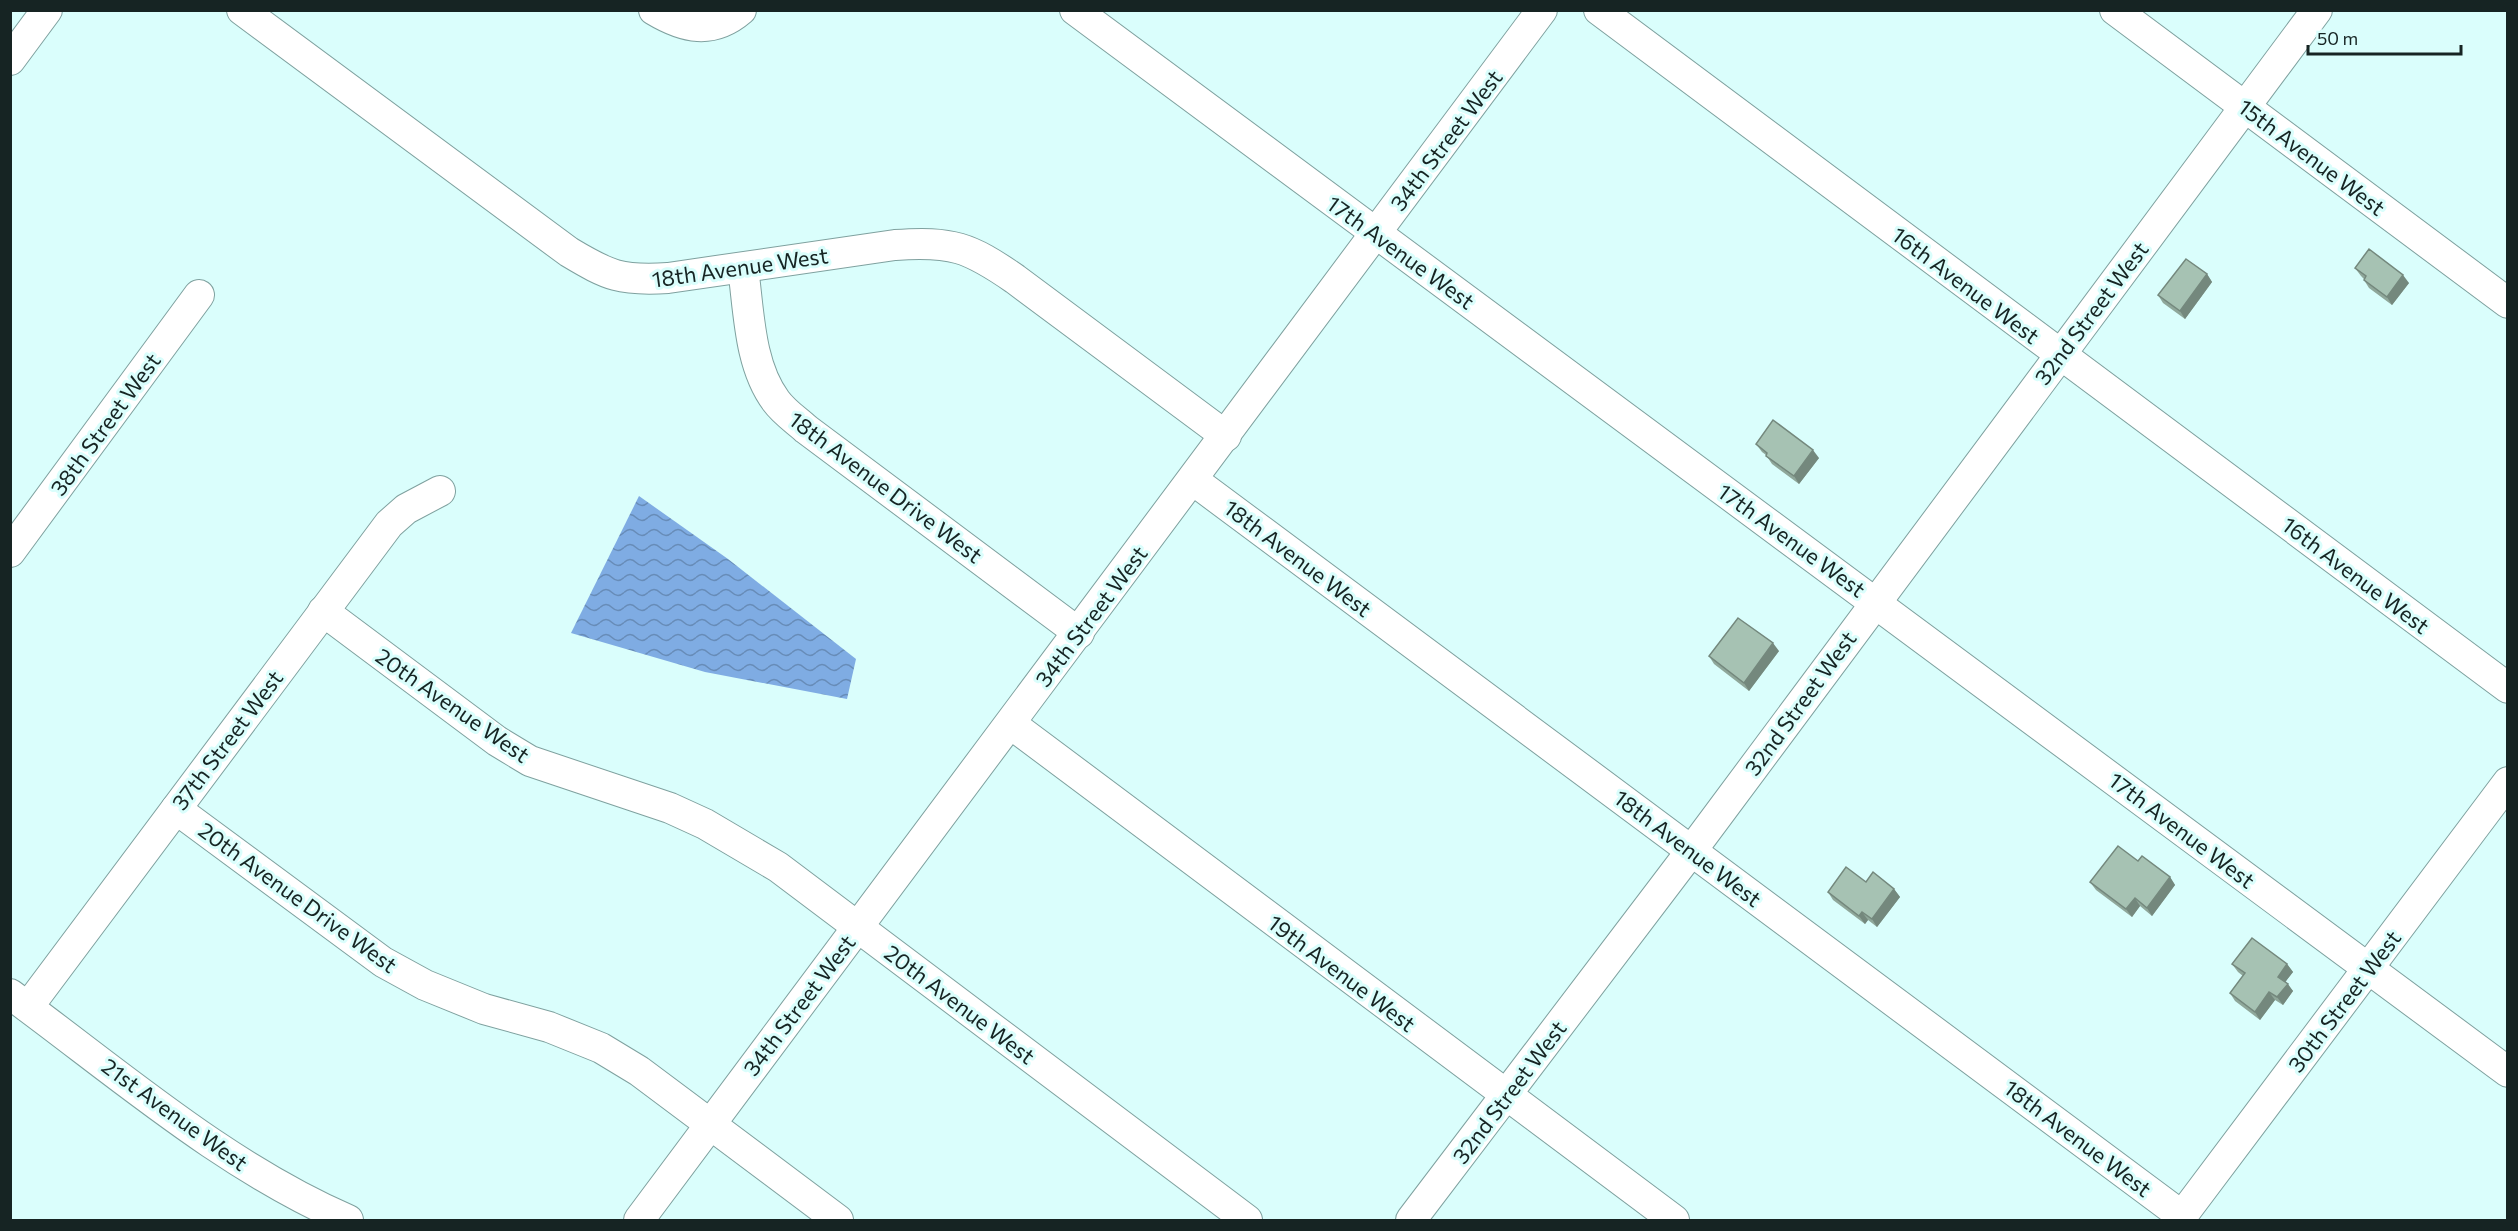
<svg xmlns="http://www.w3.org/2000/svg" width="2518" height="1231" viewBox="0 0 2518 1231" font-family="Commissioner,sans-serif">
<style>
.water{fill:url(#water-waves)}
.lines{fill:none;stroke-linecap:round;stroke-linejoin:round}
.minor-casing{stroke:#7fa19f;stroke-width:32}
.minor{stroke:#fff;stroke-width:30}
.wall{fill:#8fa79a}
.shaded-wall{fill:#74887d}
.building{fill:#a6c2b3;stroke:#74887d;stroke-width:1.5}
.labels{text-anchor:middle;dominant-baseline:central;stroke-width:6;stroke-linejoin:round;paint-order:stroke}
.street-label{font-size:22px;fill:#162423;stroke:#dafefc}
</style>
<defs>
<pattern id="water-waves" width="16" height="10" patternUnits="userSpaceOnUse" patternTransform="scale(1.5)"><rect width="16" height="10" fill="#7face3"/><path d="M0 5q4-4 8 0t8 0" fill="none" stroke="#678cb8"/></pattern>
</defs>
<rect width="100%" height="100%" fill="#dafefc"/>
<!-- water -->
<path class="water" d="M639 496 728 559 856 659 847 699 705 672 571 633Z"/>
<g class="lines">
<defs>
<g id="minor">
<path d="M242 10 569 252C609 276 621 281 668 278L895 245C952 241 969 247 1015 279L1226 436"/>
<path d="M654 10C684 28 712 35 741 10"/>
<path d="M1075 10 2508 1072"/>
<path d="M1599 10 2508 688"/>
<path d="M2115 10 2508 303"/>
<path d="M10 60 47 10"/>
<path d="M743 268C749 311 749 365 776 401 784 412 796 420 806 429L1079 633"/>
<path d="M1193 480 2182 1216"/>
<path d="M10 552 199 295"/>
<path d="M323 611 497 741 530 761 670 808 705 824 778 867 1247 1220"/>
<path d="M1011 724 1674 1220"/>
<path d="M176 809 383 962 425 985 484 1009 549 1027 601 1048 639 1071 838 1220"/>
<path d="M10 994C119 1074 224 1166 348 1220"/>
<path d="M28 1007 389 524 406 509 440 491"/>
<path d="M639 1220 1542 10"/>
<path d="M1411 1220 1692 850 2317 10"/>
<path d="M2179 1220 2508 782"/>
</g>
</defs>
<!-- minor casing -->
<use href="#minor" class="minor-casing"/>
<!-- minor -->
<use href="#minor" class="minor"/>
</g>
<!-- wall -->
<g class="wall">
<path d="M2355 268 2409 283 2392 305 2369 288 2364 280V279L2361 276Z"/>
<path d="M2207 274 2212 282 2185 319 2163 303 2158 295Z"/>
<path d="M1756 444 1819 458 1799 484 1772 464 1766 455 1762 452Z"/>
<path d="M1779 651 1749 691 1714 664 1709 656Z"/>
<path d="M2138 861 2170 877 2175 885 2152 916 2140 906 2132 917 2096 890 2090 882Z"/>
<path d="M1866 882 1894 889 1900 897 1877 927 1868 920 1865 924 1833 900 1828 892Z"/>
<path d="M2232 964H2287L2293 972 2285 982 2293 991 2283 1005 2275 1000 2260 1020 2235 1001 2230 993 2243 976 2238 972Z"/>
</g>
<!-- shaded-wall -->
<g class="shaded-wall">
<path d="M2207 274 2212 282 2185 319 2180 311Z"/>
<path d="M2403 275 2409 283 2392 305 2387 297Z"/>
<path d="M1813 450 1819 458 1799 484 1794 476Z"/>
<path d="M1773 643 1779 651 1749 691 1744 683Z"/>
<path d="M2170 877 2175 885 2152 916 2147 908Z"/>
<path d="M1894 889 1900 897 1877 927 1872 919Z"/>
<path d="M2135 898 2140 906 2132 917 2126 909Z"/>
<path d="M1862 912 1868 920 1865 924 1859 916Z"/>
<path d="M2287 964 2293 972 2283 985 2278 977Z"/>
<path d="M2288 984 2293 991 2283 1005 2277 997Z"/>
<path d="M2269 992 2275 1000 2260 1020 2255 1012Z"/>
</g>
<!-- building -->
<g class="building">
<path d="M2369 249 2403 275 2387 297 2364 280 2366 276 2355 268Z"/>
<path d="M2186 259 2207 274 2180 311 2158 295Z"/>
<path d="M1773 420 1813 450 1794 476 1766 456 1767 453 1756 444Z"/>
<path d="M1738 618 1773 643 1744 683 1709 656Z"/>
<path d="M2118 846 2138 861 2142 856 2170 877 2147 908 2135 898 2126 909 2090 882Z"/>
<path d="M1846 867 1866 882 1873 872 1894 889 1872 919 1862 912 1859 916 1828 892Z"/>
<path d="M2252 938 2287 964 2278 977 2288 984 2277 997 2269 992 2255 1012 2230 993 2245 973 2232 964Z"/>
</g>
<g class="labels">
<!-- street labels -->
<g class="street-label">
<text transform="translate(1446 140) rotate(-53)">34th Street West</text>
<text transform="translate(2312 157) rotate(37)">15th Avenue West</text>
<text transform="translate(1401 252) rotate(36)">17th Avenue West</text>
<text transform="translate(740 267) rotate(-8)">18th Avenue West</text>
<text transform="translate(1966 285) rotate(37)">16th Avenue West</text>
<text transform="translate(2091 313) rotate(-53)">32nd Street West</text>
<text transform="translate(105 424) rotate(-54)">38th Street West</text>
<text transform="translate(886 487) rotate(37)">18th Avenue Drive West</text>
<text transform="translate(1792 540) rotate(36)">17th Avenue West</text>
<text transform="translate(1298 558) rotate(37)">18th Avenue West</text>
<text transform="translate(2356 575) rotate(37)">16th Avenue West</text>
<text transform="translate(1091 616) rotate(-53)">34th Street West</text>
<text transform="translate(1800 703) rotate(-54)">32nd Street West</text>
<text transform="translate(453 705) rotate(35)">20th Avenue West</text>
<text transform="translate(227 740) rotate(-53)">37th Street West</text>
<text transform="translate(2182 830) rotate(37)">17th Avenue West</text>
<text transform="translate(1688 848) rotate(37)">18th Avenue West</text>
<text transform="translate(298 897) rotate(36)">20th Avenue Drive West</text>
<text transform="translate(1342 973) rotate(37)">19th Avenue West</text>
<text transform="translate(2344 1001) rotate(-53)">30th Street West</text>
<text transform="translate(960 1004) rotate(37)">20th Avenue West</text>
<text transform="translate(799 1005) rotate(-53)">34th Street West</text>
<text transform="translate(1509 1092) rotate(-53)">32nd Street West</text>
<text transform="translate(175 1114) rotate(36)">21st Avenue West</text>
<text transform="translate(2078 1138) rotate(37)">18th Avenue West</text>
</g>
</g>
<!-- border -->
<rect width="2518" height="1231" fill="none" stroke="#162423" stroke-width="24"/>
<!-- scale -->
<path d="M2308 45v9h153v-9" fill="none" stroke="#162423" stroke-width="3"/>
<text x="2317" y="45" font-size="18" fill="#162423" stroke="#dafefc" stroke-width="4.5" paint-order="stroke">50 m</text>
</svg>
